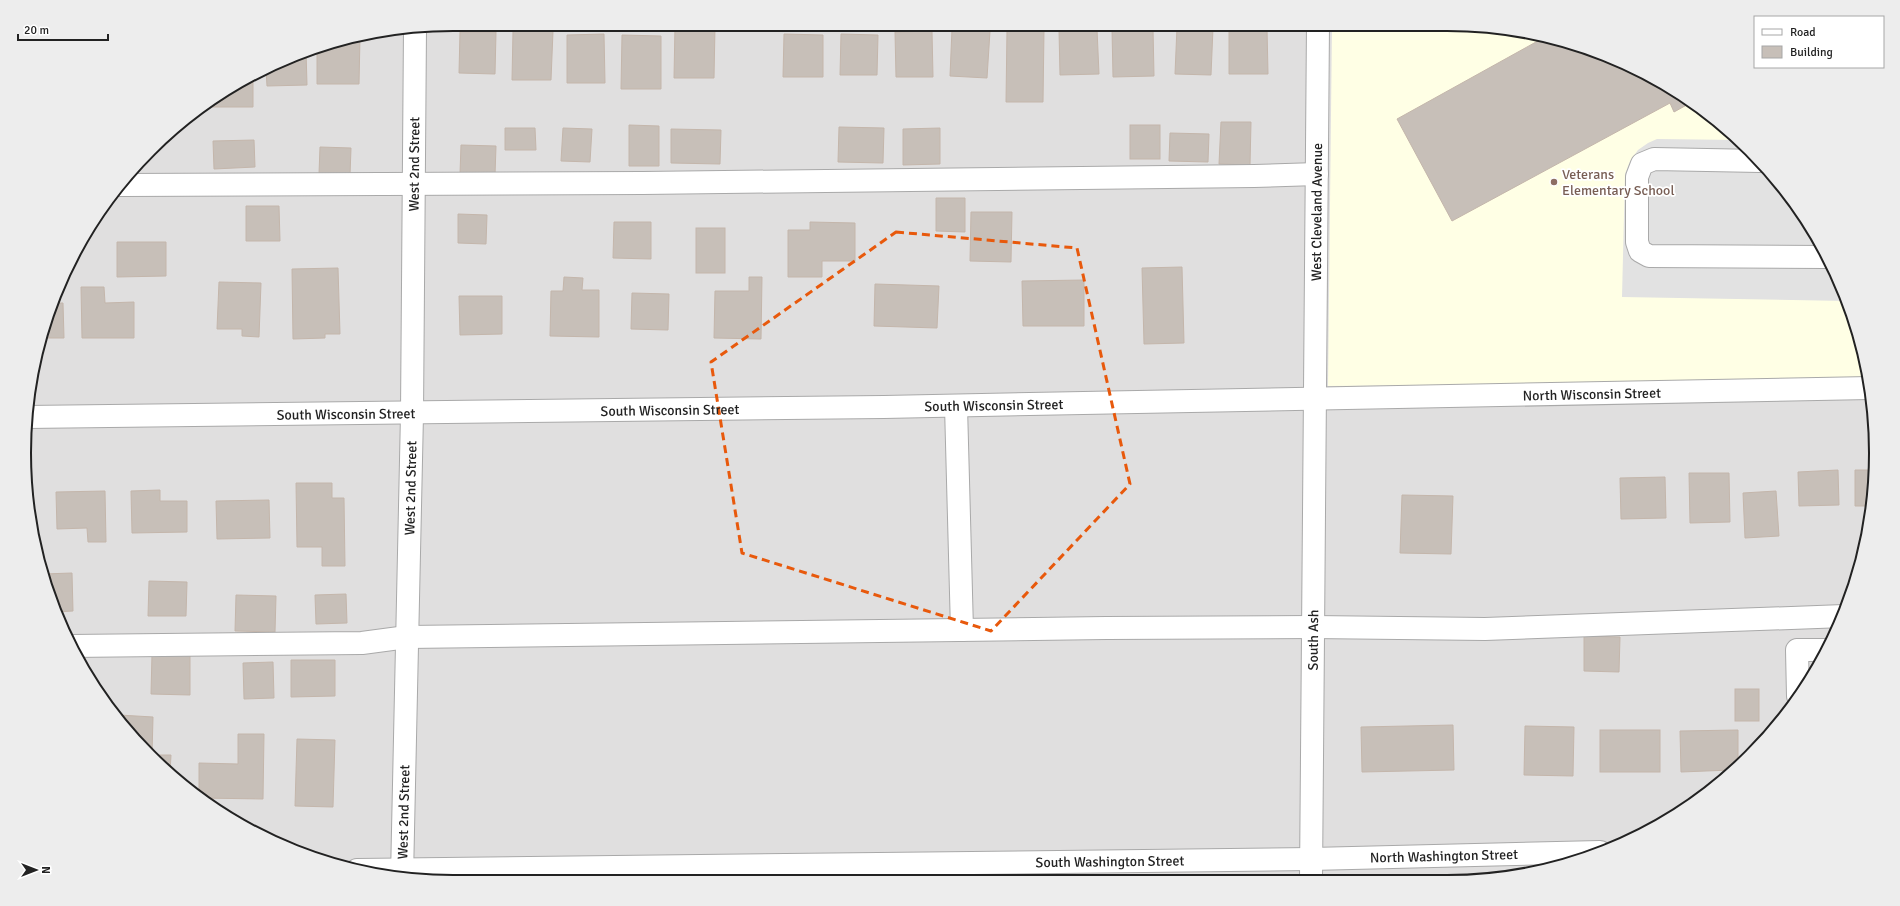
<svg xmlns="http://www.w3.org/2000/svg" width="1900" height="906" viewBox="0 0 1900 906" font-family="Signika,sans-serif">
<style>
.residential{fill:#e0dfdf}
.education{fill:#ffffe5}
.parking{fill:#e2e2e2}
.building{fill:#c7bfb8;stroke:#c4b6ab}
.lines{fill:none;stroke-linecap:round;stroke-linejoin:round}
.minor-casing{stroke:#a9a9a9;stroke-width:24}
.minor{stroke:#fff;stroke-width:22}
.marked{fill:none;stroke:#e8590c;stroke-width:3;stroke-dasharray:8 5;stroke-linejoin:round}
.education-dot{fill:#8d6e63;stroke:#fff;stroke-width:1.5}
.labels{text-anchor:middle;dominant-baseline:central;stroke-width:3.5;stroke-linejoin:round;paint-order:stroke}
.street-label{font-size:14px;fill:#222;stroke:#fff}
.education-label{font-size:14px;fill:#785e54;stroke:#fff;text-anchor:start}
.rim{fill:none;stroke:#222;stroke-width:2}
</style>
<rect width="100%" height="100%" fill="#f2efe9"/>
<!-- residential -->
<path class="residential" d="M453 24H1447L1531 32 1611 57 1751 150 1804 215 1843 289 1868 370 1876 453 1868 537 1843 617 1787 714 1708 793 1611 849 1503 878 453 882 369 874 289 849 214 810 150 757 113 714 68 643 47 591 28 509 25 425 32 369 57 289 82 238 131 170 192 113 239 81 315 47 370 32Z"/>
<!-- education -->
<path class="education" d="M1332 24H1447L1531 32 1611 57 1686 96 1751 150 1804 215 1843 289 1868 370 1869 382 1328 386Z"/>
<!-- parking -->
<path class="parking" d="M1657 139 1739 140 1751 150 1804 215 1843 289 1847 301 1622 297 1625 174 1630 161 1638 150 1648 143Z"/>
<!-- building -->
<g class="building">
<path d="M675 25 715 26 714 78H674Z"/>
<path d="M1177 27 1213 28 1211 75 1175 74Z"/>
<path d="M1153 28 1154 76 1113 77 1112 29Z"/>
<path d="M1267 28 1268 74H1229V29Z"/>
<path d="M952 29 990 31 987 78 950 76Z"/>
<path d="M1007 29H1044L1043 102H1006Z"/>
<path d="M1097 29 1099 74 1060 75 1059 30Z"/>
<path d="M513 31H553L551 80H512Z"/>
<path d="M932 31 933 77H896L895 32Z"/>
<path d="M460 32H496L495 74 459 73Z"/>
<path d="M604 34 605 83H567V35Z"/>
<path d="M784 34 823 35V77H783Z"/>
<path d="M841 34 878 35 877 75H840Z"/>
<path d="M622 35 661 36V89H621Z"/>
<path d="M355 36H360L359 84H317V46Z"/>
<path d="M1545 37 1611 57 1686 96 1692 102 1674 112 1670 103 1452 221 1397 119Z"/>
<path d="M306 51 307 85 267 86 266 69Z"/>
<path d="M253 75V107H212V99L239 81Z"/>
<path d="M1221 122H1251L1250 165 1219 164Z"/>
<path d="M629 125 659 126V166H629Z"/>
<rect x="1130" y="125" width="30" height="34"/>
<path d="M839 127 884 128 883 163 838 162Z"/>
<path d="M505 128H535L536 150H505Z"/>
<path d="M563 128 592 129 590 162 561 161Z"/>
<path d="M940 128V164L903 165V129Z"/>
<path d="M671 129 721 130 720 164 671 163Z"/>
<path d="M1170 133 1209 134 1208 162 1169 161Z"/>
<path d="M254 140 255 167 214 169 213 141Z"/>
<path d="M461 145 496 146 495 175 460 174Z"/>
<path d="M320 147 351 148 350 175 319 174Z"/>
<path d="M936 198H965V232L936 231Z"/>
<path d="M246 206H279L280 241H246Z"/>
<path d="M971 212H1012L1011 262 970 261Z"/>
<path d="M458 214 487 215 486 244 458 243Z"/>
<path d="M614 222H651V259L613 258Z"/>
<path d="M810 222 855 223V261H822V277H788V230H810Z"/>
<rect x="696" y="228" width="29" height="45"/>
<path d="M117 242H166V276L117 277Z"/>
<path d="M1182 267 1184 343 1144 344 1142 268Z"/>
<path d="M338 268 340 334H325V338L293 339 292 269Z"/>
<path d="M564 277 583 278 582 290H599V337L550 336 551 291H563Z"/>
<path d="M749 277H762L761 339 714 338 715 291H749Z"/>
<path d="M1084 280V326H1023L1022 281Z"/>
<path d="M219 282 261 283 259 337 242 336V329H217Z"/>
<path d="M875 284 939 286 937 328 874 326Z"/>
<path d="M81 287H104L105 303 134 302V338H82Z"/>
<path d="M632 293 669 294 668 330 631 329Z"/>
<path d="M459 296H502V334L460 335Z"/>
<path d="M52 303H63L64 338H42Z"/>
<path d="M1838 470 1839 505 1799 506 1798 472Z"/>
<path d="M1855 470H1874L1871 506H1855Z"/>
<path d="M1689 473H1729L1730 522 1690 523Z"/>
<path d="M1665 477 1666 518 1621 519 1620 478Z"/>
<path d="M296 483H332V498H344L345 566H322V547H297Z"/>
<path d="M160 490V501H187V532L132 533 131 491Z"/>
<path d="M105 491 106 542H88L87 528 57 529 56 492Z"/>
<path d="M1776 491 1779 536 1745 538 1743 493Z"/>
<path d="M1402 495 1453 496 1451 554 1400 553Z"/>
<path d="M269 500 270 538 217 539 216 501Z"/>
<path d="M72 573 73 611 55 612 47 591 43 574Z"/>
<path d="M149 581 187 582 186 616H148Z"/>
<path d="M346 594 347 623 316 624 315 595Z"/>
<path d="M236 595 276 596 275 632 235 631Z"/>
<path d="M1584 636 1620 637 1619 672 1584 671Z"/>
<path d="M152 654 190 655V695L151 694Z"/>
<path d="M291 660H335V696L291 697Z"/>
<path d="M273 662 274 698 244 699 243 663Z"/>
<rect x="1735" y="689" width="24" height="32"/>
<path d="M119 715 153 717 152 755H171L170 773 150 757 119 721Z"/>
<path d="M1453 725 1454 770 1362 772 1361 727Z"/>
<path d="M1525 726 1574 727 1573 776 1524 775Z"/>
<rect x="1600" y="730" width="60" height="42"/>
<path d="M1738 730V763L1731 770 1681 772 1680 731Z"/>
<path d="M238 734H264L263 799 200 798 199 797V763L238 764Z"/>
<path d="M297 739 335 740 333 807 295 806Z"/>
</g>
<g class="lines">
<defs>
<g id="minor">
<path d="M1760 161 1654 159 1642 164 1637 177V242L1640 251 1649 256 1826 257"/>
<path d="M120 185 643 183 1254 176 1317 174"/>
<path d="M956 406 962 630"/>
<path id="s1" d="M26 417C641 412 1255 402 1870 388"/>
<path d="M70 646 362 643 407 637 1106 628 1313 627 1485 629 1844 616"/>
<path d="M1798 696 1797 650H1825"/>
<path id="s2" d="M357 870 1311 859 1600 852"/>
<path id="s3" d="M402 877 412 414 415 28"/>
<path id="s4" d="M1311 879 1318 24"/>
</g>
</defs>
<!-- minor casing -->
<use href="#minor" class="minor-casing"/>
<!-- minor -->
<use href="#minor" class="minor"/>
</g>
<!-- marked area -->
<path class="marked" d="M896 232 1077 248 1130 484 991 631 742 553 711 362Z"/>
<!-- markers -->
<circle class="education-dot" cx="1554" cy="182" r="4"/>
<g class="labels">
<!-- street labels -->
<g class="street-label">
<text stroke="none"><textPath href="#s3" startOffset="713">West 2nd Street</textPath></text>
<text stroke="none"><textPath href="#s4" startOffset="667">West Cleveland Avenue</textPath></text>
<text stroke="none"><textPath href="#s1" startOffset="1566">North Wisconsin Street</textPath></text>
<text stroke="none"><textPath href="#s1" startOffset="968">South Wisconsin Street</textPath></text>
<text stroke="none"><textPath href="#s1" startOffset="644">South Wisconsin Street</textPath></text>
<text stroke="none"><textPath href="#s1" startOffset="320">South Wisconsin Street</textPath></text>
<text stroke="none"><textPath href="#s3" startOffset="389">West 2nd Street</textPath></text>
<text stroke="none"><textPath href="#s4" startOffset="239">South Ash</textPath></text>
<text stroke="none"><textPath href="#s3" startOffset="65">West 2nd Street</textPath></text>
<text stroke="none"><textPath href="#s2" startOffset="1087">North Washington Street</textPath></text>
<text stroke="none"><textPath href="#s2" startOffset="753">South Washington Street</textPath></text>
</g>
<!-- education labels -->
<g class="education-label">
<text x="1562" y="174">Veterans<tspan x="1562" dy="16">Elementary School</tspan></text>
</g>
</g>
<!-- crop -->
<path d="M0 0H1900V906H0ZM453 31H1447A422 422 0 0 1 1869 453V453A422 422 0 0 1 1447 875H453A422 422 0 0 1 31 453V453A422 422 0 0 1 453 31Z" fill="#ededed" fill-rule="evenodd"/>
<path class="rim" d="M453 31H1447A422 422 0 0 1 1869 453V453A422 422 0 0 1 1447 875H453A422 422 0 0 1 31 453V453A422 422 0 0 1 453 31Z"/>
<!-- legend -->
<rect x="1754" y="16" width="130" height="52" fill="#ffffff" stroke="#a7a7a7"/>
<rect x="1762" y="29" width="20" height="6" fill="#ffffff" stroke="#a7a7a7"/>
<text x="1790" y="36" font-size="12" fill="#222222">Road</text>
<rect x="1762" y="46" width="20" height="12" fill="#c7bfb8" stroke="#a7a7a7"/>
<text x="1790" y="56" font-size="12" fill="#222222">Building</text>
<!-- north arrow -->
<g transform="translate(36 870) rotate(90)" stroke="#ffffff" stroke-width="3" paint-order="stroke">
<path d="M0-3L7 15L0 10L-7 15Z" fill="#222222"/>
<text y="-6" font-size="11" font-weight="bold" text-anchor="middle" fill="#222222">N</text>
</g>
<!-- scale -->
<path d="M18 34v6h90v-6" fill="none" stroke="#222222" stroke-width="2"/>
<text x="24" y="34" font-size="12" fill="#222222" stroke="#ffffff" stroke-width="3" paint-order="stroke">20 m</text>
</svg>
